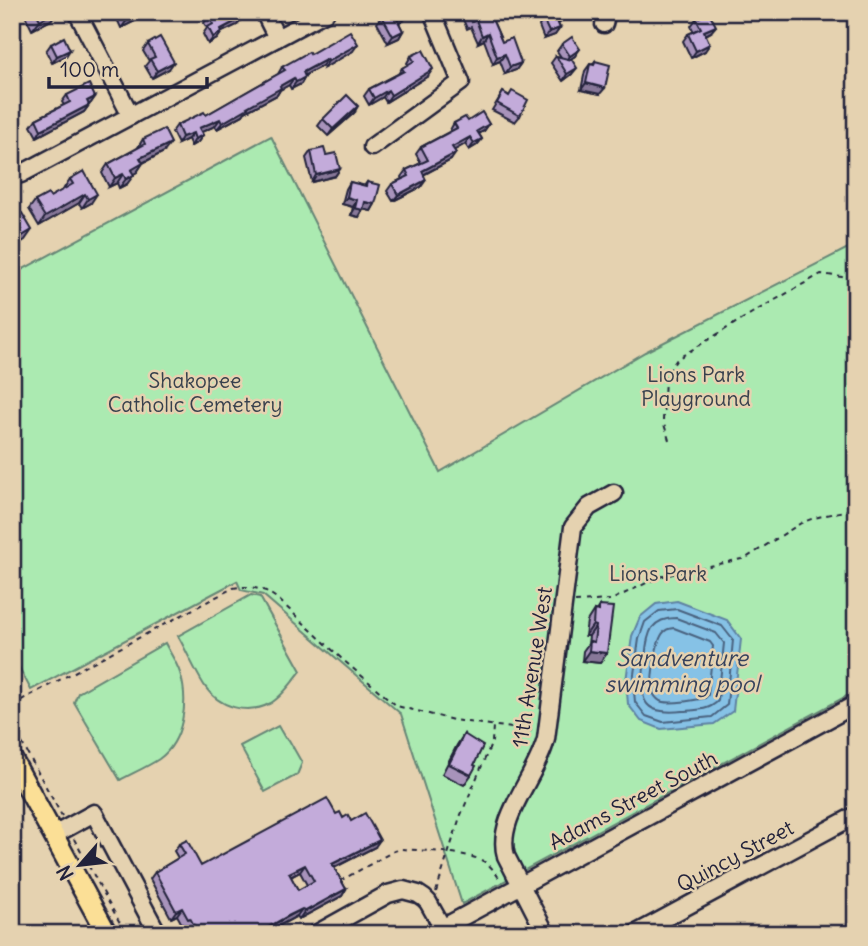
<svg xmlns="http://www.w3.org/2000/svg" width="868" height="946" viewBox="0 0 868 946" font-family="Delius,sans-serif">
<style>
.green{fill:#abeab1;stroke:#668676;stroke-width:2}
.water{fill:#86c2e6;stroke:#5e82a2;stroke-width:2}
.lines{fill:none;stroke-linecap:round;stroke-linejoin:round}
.shore{stroke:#4a627f;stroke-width:2}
.minor-casing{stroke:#22223b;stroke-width:21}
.major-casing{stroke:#22223b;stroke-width:24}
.path{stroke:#22223b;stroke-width:2;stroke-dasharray:5 5;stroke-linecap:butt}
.minor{stroke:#e5d2b0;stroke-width:16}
.major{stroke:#fbdf96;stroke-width:19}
.wall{fill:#a893bb;stroke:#22223b;stroke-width:2;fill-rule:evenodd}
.shaded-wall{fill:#887899;stroke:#22223b;stroke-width:2}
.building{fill:#c3abda;stroke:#22223b;stroke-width:2;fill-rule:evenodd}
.labels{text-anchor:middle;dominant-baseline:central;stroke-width:5;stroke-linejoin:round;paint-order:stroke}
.park-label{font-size:21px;fill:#37404d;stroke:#e5d2b0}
.street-label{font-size:21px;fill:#22223b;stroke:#e5d2b0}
.water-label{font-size:23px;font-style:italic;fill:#36425d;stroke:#e5d2b0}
</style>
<rect width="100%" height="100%" fill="#e5d2b0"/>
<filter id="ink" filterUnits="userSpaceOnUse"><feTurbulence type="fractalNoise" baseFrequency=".0143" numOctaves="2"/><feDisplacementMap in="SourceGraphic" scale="14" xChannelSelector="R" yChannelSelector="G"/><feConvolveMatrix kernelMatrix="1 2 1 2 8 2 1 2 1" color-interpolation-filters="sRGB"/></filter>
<g filter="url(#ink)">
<!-- green -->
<g class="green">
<path d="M271 136 440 472 645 352 856 244V691L462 904 401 714 263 595 241 590 237 581 31 690 12 654V275Z"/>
<path d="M251 595 260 597 301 671C292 682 283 696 271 703 247 716 218 707 204 685 194 669 187 652 178 636Z"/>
<path d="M165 643C170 653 177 663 180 673 189 701 184 741 159 759 147 767 133 773 120 780L74 702 78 693Z"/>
<path d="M278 726 285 738 289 740 302 763 297 775 265 792 240 746Z"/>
</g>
<!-- water -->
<path class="water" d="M677 601 727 620 741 639 733 711 714 724 661 729 641 721 628 704 626 681 632 636 640 617 656 604Z"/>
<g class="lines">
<!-- shore -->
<g class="shore">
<path d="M677 609 722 626 733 640 727 705 712 717 663 722 646 716 635 702 633 681 639 639 645 622 659 611Z"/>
<path d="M676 618 716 633 724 643 718 701C708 711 696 710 683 711 638 716 640 697 645 660 646 650 646 638 652 628 658 620 667 618 676 618Z"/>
<path d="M674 628 710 642 713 646 708 695 705 698C695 700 669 705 660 701 657 699 654 696 653 692 650 682 656 639 664 632 667 628 669 629 674 628Z"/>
</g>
<defs>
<g id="minor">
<path d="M77 12 131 116"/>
<path d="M264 12 277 38"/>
<path d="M604 24 607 12"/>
<path d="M372 147 461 82 432 12"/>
<path d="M12 176 21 174 326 12"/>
<path d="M54 835 94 813 158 934"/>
<path d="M316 934 388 894 403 890 418 894 424 898 428 902 442 927"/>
<path d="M431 934 856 704"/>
<path d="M546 934 506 856C495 819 537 776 546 739L573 527 589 507 614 493"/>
<path d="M635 934 856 815"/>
</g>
<path id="major" d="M12 759 107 934"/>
</defs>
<!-- minor casing -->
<use href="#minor" class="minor-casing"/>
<!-- major casing -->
<use href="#major" class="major-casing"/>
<!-- path -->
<g class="path">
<path d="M669 440 663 421 665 377 677 359 752 313 821 274 842 277 856 286"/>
<path d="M575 602 611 600 659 577 746 558 801 523 814 518 856 508"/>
<path d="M12 705 233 588 239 587H251L266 591 278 599 342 659 397 706 453 720 534 731"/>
<path d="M12 725 62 816"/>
<path d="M74 839 126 934"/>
<path d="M340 881 394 851 401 849C423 851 464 851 483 861 492 866 496 874 501 881"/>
<path d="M436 892 460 817 492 742 493 726"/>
</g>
<!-- minor -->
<use href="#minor" class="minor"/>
<!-- major -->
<use href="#major" class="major"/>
</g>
<!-- wall -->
<g class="wall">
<path d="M12 12H57L51 20 32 30 24 13 12 19Z"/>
<path d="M114 12H145L141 18 121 28Z"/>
<path d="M466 12H489L502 42 521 63 516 70 505 74 500 61 493 64 484 40 478 43 471 27 467 29 462 17Z"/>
<path d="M546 12H565L561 22 558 24 560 28 555 35 544 39 539 26 543 19 548 17Z"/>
<path d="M209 16 237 25 222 32 217 39 208 44 203 34 207 28 204 23Z"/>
<path d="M382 16 403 21 399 23 403 31 399 38 388 43 377 23Z"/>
<path d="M696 19 711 32 706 35 705 51 691 58 683 41 688 34 694 32 691 26Z"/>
<path d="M51 44 66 56 52 63 46 51Z"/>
<path d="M148 44 169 69 152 78 145 66 149 61 143 51Z"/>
<path d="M562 44 575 56 570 59 572 74 563 81 551 63 556 56 561 57 557 51Z"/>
<path d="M353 51 324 68 322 66 304 75 305 77 301 84 291 89 289 85 280 90 277 95 245 112 243 115 217 129 215 126 201 132 203 135 198 142 191 146 188 139 178 144 172 132 177 125 206 115 278 74 282 67 310 54Z"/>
<path d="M411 56 428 76 386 102 383 97 369 105 364 96 369 89 398 74 402 68 408 65 407 63Z"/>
<path d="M595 61 600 94 581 90 585 71 590 64 592 65Z"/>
<path d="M503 92 508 95 520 116 515 122 492 110Z"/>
<path d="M67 95 95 97 84 112 37 137 31 126 36 119 64 105 62 102Z"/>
<path d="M354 113 328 136 318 126 323 119Z"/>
<path d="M468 121 489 124 484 131 479 134 482 139 477 145 469 150 465 144 454 150 451 160 423 175 421 187 393 201 387 191 392 184 402 179 401 177 406 170 421 163 416 154 421 147 451 131 450 130 454 123Z"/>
<path d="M143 139 164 152 143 163 137 172 133 174 127 184 119 188 117 183 109 187 102 173 108 164 137 149Z"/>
<path d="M311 151 326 155 340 169 335 176 312 182 306 158Z"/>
<path d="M84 171 91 203 82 208 79 203 39 226 29 209 35 201 50 197 65 189 64 188 70 179Z"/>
<path d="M350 182 364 186 367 182 375 204 371 211 363 209 359 217 351 215 353 207 342 204 346 189Z"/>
<path d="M599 606 607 653 600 663 582 661 583 651 588 644 589 636H585L587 621 594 610 596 611Z"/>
<path d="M464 734 474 765 471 775 464 785 442 774 457 745Z"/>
<path d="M336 814 351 821 375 847 334 868 346 889 342 896 299 919 297 916 264 934H190L185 925 183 926 177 915 171 918 150 879 155 872 178 858 174 851 179 844 201 866ZM300 872 307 885 298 890 291 877Z"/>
</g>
<!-- shaded-wall -->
<g class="shaded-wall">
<path d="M17 12H24L12 19V18Z"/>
<path d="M55 12H57L51 20 32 30 40 20Z"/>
<path d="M141 12H145L141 18 121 28 128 19Z"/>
<path d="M408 14 403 21 393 26 397 19Z"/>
<path d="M566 15 561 22 552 26 557 19Z"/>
<path d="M242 18 237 25 222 32 217 39 208 44 221 29Z"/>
<path d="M716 26 711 32 699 38 704 31Z"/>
<path d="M560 28 555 35 544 39 549 32Z"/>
<path d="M403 31 399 38 388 43 393 36Z"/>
<path d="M488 33 484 40 478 43 482 36Z"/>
<path d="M358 44 353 51 324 68 328 61Z"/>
<path d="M710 44 705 51 691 58 696 51Z"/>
<path d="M580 49 575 56 565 63 570 56Z"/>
<path d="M70 50 66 56 52 63 57 56Z"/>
<path d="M505 54 500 61 493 64 497 57Z"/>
<path d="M327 59 322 66 298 79 303 72Z"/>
<path d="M174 62 169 69 152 78 157 71Z"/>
<path d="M521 63 516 70 505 74 510 67Z"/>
<path d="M577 68 572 74 563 81 567 74Z"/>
<path d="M433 69 428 76 386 102 391 95Z"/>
<path d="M305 77 301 84 291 89 296 82Z"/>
<path d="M294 78 289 85 280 90 277 95 245 112 243 115 217 129 222 123 280 86Z"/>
<path d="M586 83 605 88 600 94 581 90Z"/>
<path d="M388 90 383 97 369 105 374 98Z"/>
<path d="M95 97 91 103 82 108 87 101Z"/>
<path d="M89 105 84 112 37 137 41 130Z"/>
<path d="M358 106 354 113 328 136 333 129Z"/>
<path d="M220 119 215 126 195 135 199 128Z"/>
<path d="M489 124 484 131 472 137 477 131Z"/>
<path d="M193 133 188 139 178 144 182 137Z"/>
<path d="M203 135 198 142 191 146 195 139Z"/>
<path d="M470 137 465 144 448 154 452 147Z"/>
<path d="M482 139 477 145 469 150 474 143Z"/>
<path d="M171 143 164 152 134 167 140 158Z"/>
<path d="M456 153 451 160 417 178 422 171Z"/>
<path d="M143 163 137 172 125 179 131 170Z"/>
<path d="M340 169 335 176 312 182 316 175Z"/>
<path d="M123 174 117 183 109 187 115 178Z"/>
<path d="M134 175 127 184 119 188 126 179Z"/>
<path d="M426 180 421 187 393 201 398 195Z"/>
<path d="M85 194 79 203 39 226 45 217Z"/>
<path d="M97 194 91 203 82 208 88 199Z"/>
<path d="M347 197 357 200 353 207 342 204Z"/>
<path d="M365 202 375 204 371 211 361 209Z"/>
<path d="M355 208 363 210 359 217 351 215Z"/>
<path d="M32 230 25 240 12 248V242Z"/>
<path d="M593 625 596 626 589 636H585Z"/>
<path d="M589 651 607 653 600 663 582 661Z"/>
<path d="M380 840 375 847 327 871 332 864Z"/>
<path d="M305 865 300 872 284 880 289 873Z"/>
<path d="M346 889 342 896 299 919 304 912Z"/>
<path d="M182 908 177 915 171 918 176 911Z"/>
<path d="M302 909 297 916 264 934H260L263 930Z"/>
</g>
<!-- building -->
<g class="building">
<path d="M36 12H55L40 20Z"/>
<path d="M125 12H141L128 19Z"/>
<path d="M217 12H239L242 18 221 29 222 32 213 37 208 27 213 24 209 16Z"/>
<path d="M388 12H407L408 14 397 19 403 31 393 36 382 16Z"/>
<path d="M468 12H489L502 42 512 38 521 63 510 67 505 54 497 57 488 33 482 36 476 20 472 22Z"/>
<path d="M554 12H565L566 15 557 19Z"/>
<path d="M709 12 716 26 704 31 710 44 696 51 688 34 701 28 696 19Z"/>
<path d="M554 15 560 28 549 32 543 19Z"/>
<path d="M350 31 358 44 328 61 327 59 303 72 305 77 296 82 294 78 280 86 281 88 247 107 248 108 222 123 220 119 199 128 203 135 195 139 193 133 182 137 177 125 204 112 206 115 285 70 282 67 309 52 310 54Z"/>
<path d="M64 37 70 50 57 56 51 44Z"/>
<path d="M160 37 174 62 157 71 150 59 155 57 148 44Z"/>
<path d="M572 37 580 49 570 56 562 44Z"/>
<path d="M423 50 433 69 391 95 388 90 374 98 369 89 404 71 402 68 414 61 411 56Z"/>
<path d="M556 56 572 60 577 68 567 74Z"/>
<path d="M595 61 610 65 605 88 586 83 590 64 594 65Z"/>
<path d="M89 84 95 97 87 101 89 105 41 130 36 119 70 102 67 95Z"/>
<path d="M512 91 528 100 520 116 497 103 503 92 509 96Z"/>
<path d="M347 95 358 106 333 129 323 119Z"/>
<path d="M482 112 489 124 477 131 482 139 474 143 470 137 452 147 456 153 422 171 426 180 398 195 392 184 409 176 406 170 428 160 421 147 457 128 454 123 465 117 468 121Z"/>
<path d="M164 129 171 143 140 158 143 163 131 170 134 175 126 179 123 174 115 178 108 164 145 144 143 139Z"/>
<path d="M324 148 326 155 336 153 340 169 316 175 311 151Z"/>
<path d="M84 171 97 194 88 199 85 194 45 217 35 201 48 194 50 197 73 184 70 179Z"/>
<path d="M350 182 366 186 367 182 380 185 375 204 365 202 363 210 355 208 357 200 347 197Z"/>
<path d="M22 213 32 230 12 242V218Z"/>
<path d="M599 606 613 607 607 653 589 651 590 641 594 642 596 626 593 625 594 610 599 611Z"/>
<path d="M464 734 483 746 474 765 476 766 471 775 449 764Z"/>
<path d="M327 798 336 814 340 812 343 818 348 815 351 821 365 813 380 840 332 864 346 889 304 912 302 909 288 916 263 930 265 932 262 934H199L190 918 188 919 182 908 176 911 155 872 185 854 179 844 187 840 201 866ZM305 865 314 881 298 890 289 873Z"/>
</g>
</g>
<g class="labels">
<!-- park labels -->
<g class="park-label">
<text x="696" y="374">Lions Park<tspan x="696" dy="24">Playground</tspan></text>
<text x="195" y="380">Shakopee<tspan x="195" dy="24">Catholic Cemetery</tspan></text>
<text x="658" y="573">Lions Park</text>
</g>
<!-- street labels -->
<g class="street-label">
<text transform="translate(532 667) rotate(-81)">11th Avenue West</text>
<text transform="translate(633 800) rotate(-28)">Adams Street South</text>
<text transform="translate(735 856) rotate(-28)">Quincy Street</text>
</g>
<!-- water labels -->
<g class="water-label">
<text x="682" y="657">Sandventure<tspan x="682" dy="26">swimming pool</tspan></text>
</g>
</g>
<!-- margin -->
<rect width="868" height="946" fill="none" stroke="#e5d2b0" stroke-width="42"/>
<rect x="21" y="21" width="826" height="904" fill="none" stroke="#22223b" stroke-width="2.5" filter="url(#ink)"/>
<!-- north arrow -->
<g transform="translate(80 865) rotate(242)" stroke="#e5d2b0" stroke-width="5" paint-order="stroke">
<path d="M0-5L12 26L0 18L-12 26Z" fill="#22223b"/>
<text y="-10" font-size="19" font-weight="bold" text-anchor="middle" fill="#22223b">N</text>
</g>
<!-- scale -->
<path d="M49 77v10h158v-10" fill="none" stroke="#22223b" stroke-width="3.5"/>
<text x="60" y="77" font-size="21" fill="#22223b" stroke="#e5d2b0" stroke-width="5" paint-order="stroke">100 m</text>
</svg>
